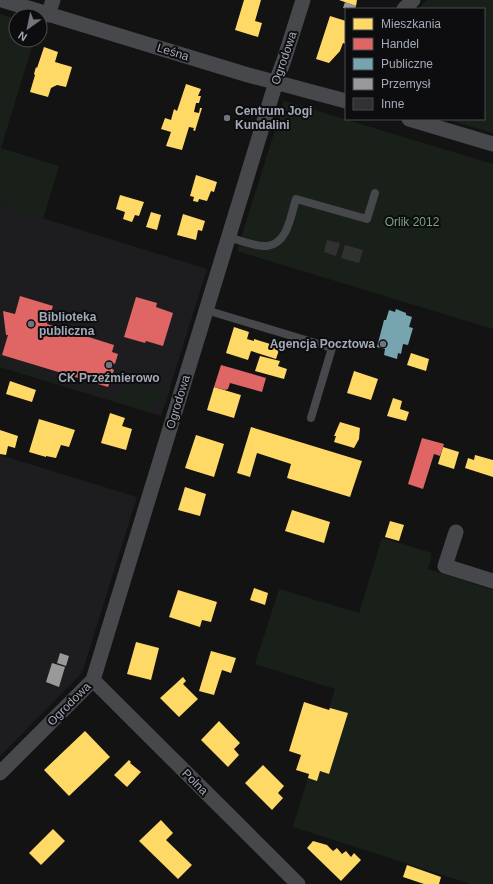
<svg xmlns="http://www.w3.org/2000/svg" width="493" height="884" viewBox="0 0 493 884" font-family="Arial,sans-serif">
<style>
.built{fill:#1d1d1f}
.green{fill:#19201a}
.homes{fill:#ffd966}
.shops{fill:#e06666}
.public{fill:#76a5af}
.industry{fill:#999}
.building{fill:#313132}
.lines{fill:none;stroke-linecap:round;stroke-linejoin:round}
.service{stroke:#47484c;stroke-width:8}
.minor{stroke:#47484c;stroke-width:15}
.poi-dot{fill:#71747c;stroke:#0d0d0f;stroke-width:1.5}
.labels{text-anchor:middle;dominant-baseline:central;stroke-width:4;stroke-linejoin:round;paint-order:stroke}
.street-label{font-size:12px;fill:#a3a9b5;stroke:#0d0d0f}
.poi-label{font-size:12px;font-weight:bold;fill:#a3a9b5;stroke:#0d0d0f;text-anchor:start}
.park-label{font-size:12px;fill:#78a27a;stroke:#0d0d0f}
</style>
<rect width="100%" height="100%" fill="#131313"/>
<!-- built -->
<g class="built">
<path d="M0 205 207 269 161 416 0 367Z"/>
<path d="M0 455 137 497 82 673 0 756Z"/>
</g>
<!-- green -->
<g class="green">
<path d="M427 0H493V133L445 119H484V9H418Z"/>
<path d="M0 14 16 19V40H34L1 148 59 166 43 219 0 205Z"/>
<path d="M284 101 493 164V329L237 251Z"/>
<path d="M0 358 5 359 4 364 56 380V382L105 397 116 396 129 383 163 393 171 386 166 402 160 403 153 401 149 412 0 367Z"/>
<path d="M382 538 432 553 428 569 493 590V884H471L293 827 335 689 255 664 279 589 359 613Z"/>
</g>
<!-- homes -->
<g class="homes">
<path d="M244 0H261L255 21 262 23 258 37 235 30Z"/>
<path d="M339 0H357L356 6Z"/>
<path d="M330 16 346 21V44L343 43 340 51 329 63 316 59Z"/>
<path d="M44 47 58 52 55 62 72 67 66 87 57 85 51 88 48 97 30 92 35 75 34 74 36 67 37 68Z"/>
<path d="M186 84 201 89 198 96H201L199 103H196L194 112 199 113 200 108H202L195 131 193 130 194 128 189 127 182 150 166 146 171 132 161 129 165 118 171 120 174 109 177 111Z"/>
<path d="M196 175 217 182 214 192 211 191 207 201 199 199 198 202 193 201 194 197 190 196Z"/>
<path d="M120 195 144 202 139 216 135 215 132 222 123 219 125 212 116 209Z"/>
<path d="M151 212 161 215 157 230 146 227Z"/>
<path d="M183 214 205 221 202 231 198 230 196 240 177 235Z"/>
<path d="M234 327 249 332 247 339 254 341V339L280 347 276 359 251 351 248 360 226 353Z"/>
<path d="M411 353 429 359 426 371 407 365Z"/>
<path d="M260 356 280 361 278 366 287 369 284 379 255 371Z"/>
<path d="M354 371 378 379 371 400 347 393Z"/>
<path d="M10 381 36 390 32 402 6 394Z"/>
<path d="M214 387 241 395 234 418 207 410Z"/>
<path d="M393 398 402 401 400 409 409 412 406 421 387 416Z"/>
<path d="M110 413 125 418 122 426 132 429 126 450 101 443Z"/>
<path d="M39 419 75 430 69 447 61 445 56 458 46 456V457L29 452Z"/>
<path d="M340 422 360 428 359 439 354 448 334 442 336 436H334Z"/>
<path d="M251 427 362 461 350 497 287 478 291 464 257 453 250 477 237 473Z"/>
<path d="M0 430 18 436 15 448 8 446 6 455 0 454Z"/>
<path d="M196 435 224 444 214 477 185 468Z"/>
<path d="M443 447 459 452 454 469 438 464Z"/>
<path d="M475 455 493 460V477L465 468 468 458 474 460Z"/>
<path d="M185 487 206 494 200 516 178 510Z"/>
<path d="M292 510 330 522 324 543 285 531Z"/>
<path d="M390 521 404 525 399 541 385 537Z"/>
<path d="M254 588 268 593 265 605 250 600Z"/>
<path d="M178 590 217 602 211 622 202 620 200 627 169 617Z"/>
<path d="M136 642 159 648 151 680 127 674Z"/>
<path d="M211 651 236 658 231 673 222 670 214 695 199 691Z"/>
<path d="M183 677 186 681 183 684 198 699 179 717 160 698Z"/>
<path d="M304 702 329 710 330 708 348 713 329 774 320 771 317 781 308 778 309 774 296 770 301 755 289 751Z"/>
<path d="M219 721 240 743 234 749 239 755 228 767 201 740Z"/>
<path d="M85 731 110 757 69 796 44 770Z"/>
<path d="M129 760 131 762 130 763 141 772 127 787 114 775Z"/>
<path d="M263 765 284 786 278 793 283 798 272 810 245 783Z"/>
<path d="M161 820 173 833 166 840 192 865 178 879 139 841Z"/>
<path d="M53 829 65 841 41 865 29 853Z"/>
<path d="M313 841 327 845 333 851 337 848 342 854 346 851 351 857 354 853 361 860 341 881 307 848Z"/>
<path d="M407 865 441 877 439 884H424L403 877Z"/>
</g>
<!-- shops -->
<g class="shops">
<path d="M20 296 53 306 47 324 114 345 112 352 118 354 115 364 114 363 112 369 114 370 108 387 2 355 8 335H6L3 311 15 314Z"/>
<path d="M136 297 157 303 156 307 173 313 163 346 146 341 145 343 124 337Z"/>
<path d="M221 365 266 378 262 392 230 383 228 389 225 390 214 387Z"/>
<path d="M422 438 444 444 440 456 434 454 423 489 408 484Z"/>
</g>
<!-- public -->
<path class="public" d="M396 309 406 313V315L412 317 409 327 413 328 408 345 403 344 401 354 398 353 397 359 384 355 385 349 377 347 384 320H386L389 310 395 312Z"/>
<!-- industry -->
<g class="industry">
<path d="M345 2 356 6 355 9 343 8Z"/>
<path d="M60 653 69 656 66 666 57 663Z"/>
<path d="M52 663 65 667 59 687 46 682Z"/>
</g>
<!-- building -->
<g class="building">
<path d="M327 240 340 243 336 256 324 252Z"/>
<path d="M345 245 363 250 359 263 341 258Z"/>
</g>
<g class="lines">
<!-- service -->
<g class="service">
<path d="M228 237C240 240 255 247 267 246 288 244 291 214 296 199L367 219 375 193"/>
<path d="M206 310 332 348 311 418"/>
</g>
<!-- minor -->
<g class="minor">
<path d="M2 0 248 75 346 101"/>
<path d="M404 9 413 0"/>
<path d="M48 15 53 0"/>
<path d="M409 119 493 144"/>
<path d="M456 532 445 566 493 581"/>
<path d="M93 680 298 884"/>
<path d="M0 773 93 680 276 82 284 60 303 0"/>
</g>
</g>
<!-- markers -->
<g class="poi-dot">
<circle cx="227" cy="118" r="4"/>
<circle cx="31" cy="324" r="4"/>
<circle cx="383" cy="344" r="4"/>
<circle cx="109" cy="365" r="4"/>
</g>
<g class="labels">
<!-- street labels -->
<g class="street-label">
<text transform="translate(173 52) rotate(17)">Leśna</text>
<text transform="translate(284 58) rotate(-71)">Ogrodowa</text>
<text transform="translate(178 402) rotate(-73)">Ogrodowa</text>
<text transform="translate(69 704) rotate(-45)">Ogrodowa</text>
<text transform="translate(195 782) rotate(45)">Polna</text>
</g>
<!-- poi labels -->
<g class="poi-label">
<text x="235" y="111">Centrum Jogi<tspan x="235" dy="14">Kundalini</tspan></text>
<text x="39" y="317">Biblioteka<tspan x="39" dy="14">publiczna</tspan></text>
<text x="375" y="344" text-anchor="end">Agencja Pocztowa</text>
<text x="109" y="378" text-anchor="middle">CK Przeźmierowo</text>
</g>
<!-- park labels -->
<g class="park-label">
<text x="412" y="222">Orlik 2012</text>
</g>
</g>
<!-- legend -->
<rect x="345" y="8" width="140" height="112" fill="#0d0d0f" stroke="#494b51"/>
<rect x="353" y="18" width="20" height="12" fill="#ffd966" stroke="#494b51"/>
<text x="381" y="28" font-size="12" fill="#a3a9b5">Mieszkania</text>
<rect x="353" y="38" width="20" height="12" fill="#e06666" stroke="#494b51"/>
<text x="381" y="48" font-size="12" fill="#a3a9b5">Handel</text>
<rect x="353" y="58" width="20" height="12" fill="#76a5af" stroke="#494b51"/>
<text x="381" y="68" font-size="12" fill="#a3a9b5">Publiczne</text>
<rect x="353" y="78" width="20" height="12" fill="#999999" stroke="#494b51"/>
<text x="381" y="88" font-size="12" fill="#a3a9b5">Przemysł</text>
<rect x="353" y="98" width="20" height="12" fill="#313132" stroke="#494b51"/>
<text x="381" y="108" font-size="12" fill="#a3a9b5">Inne</text>
<!-- north arrow -->
<g transform="translate(28 28) rotate(213)"><circle r="19" fill="#0d0d0f" stroke="#494b51"/>
<path d="M0-3L7 15L0 10L-7 15Z" fill="#71747c"/>
<text y="-6" font-size="11" font-weight="bold" text-anchor="middle" fill="#a3a9b5">N</text>
</g>
</svg>
